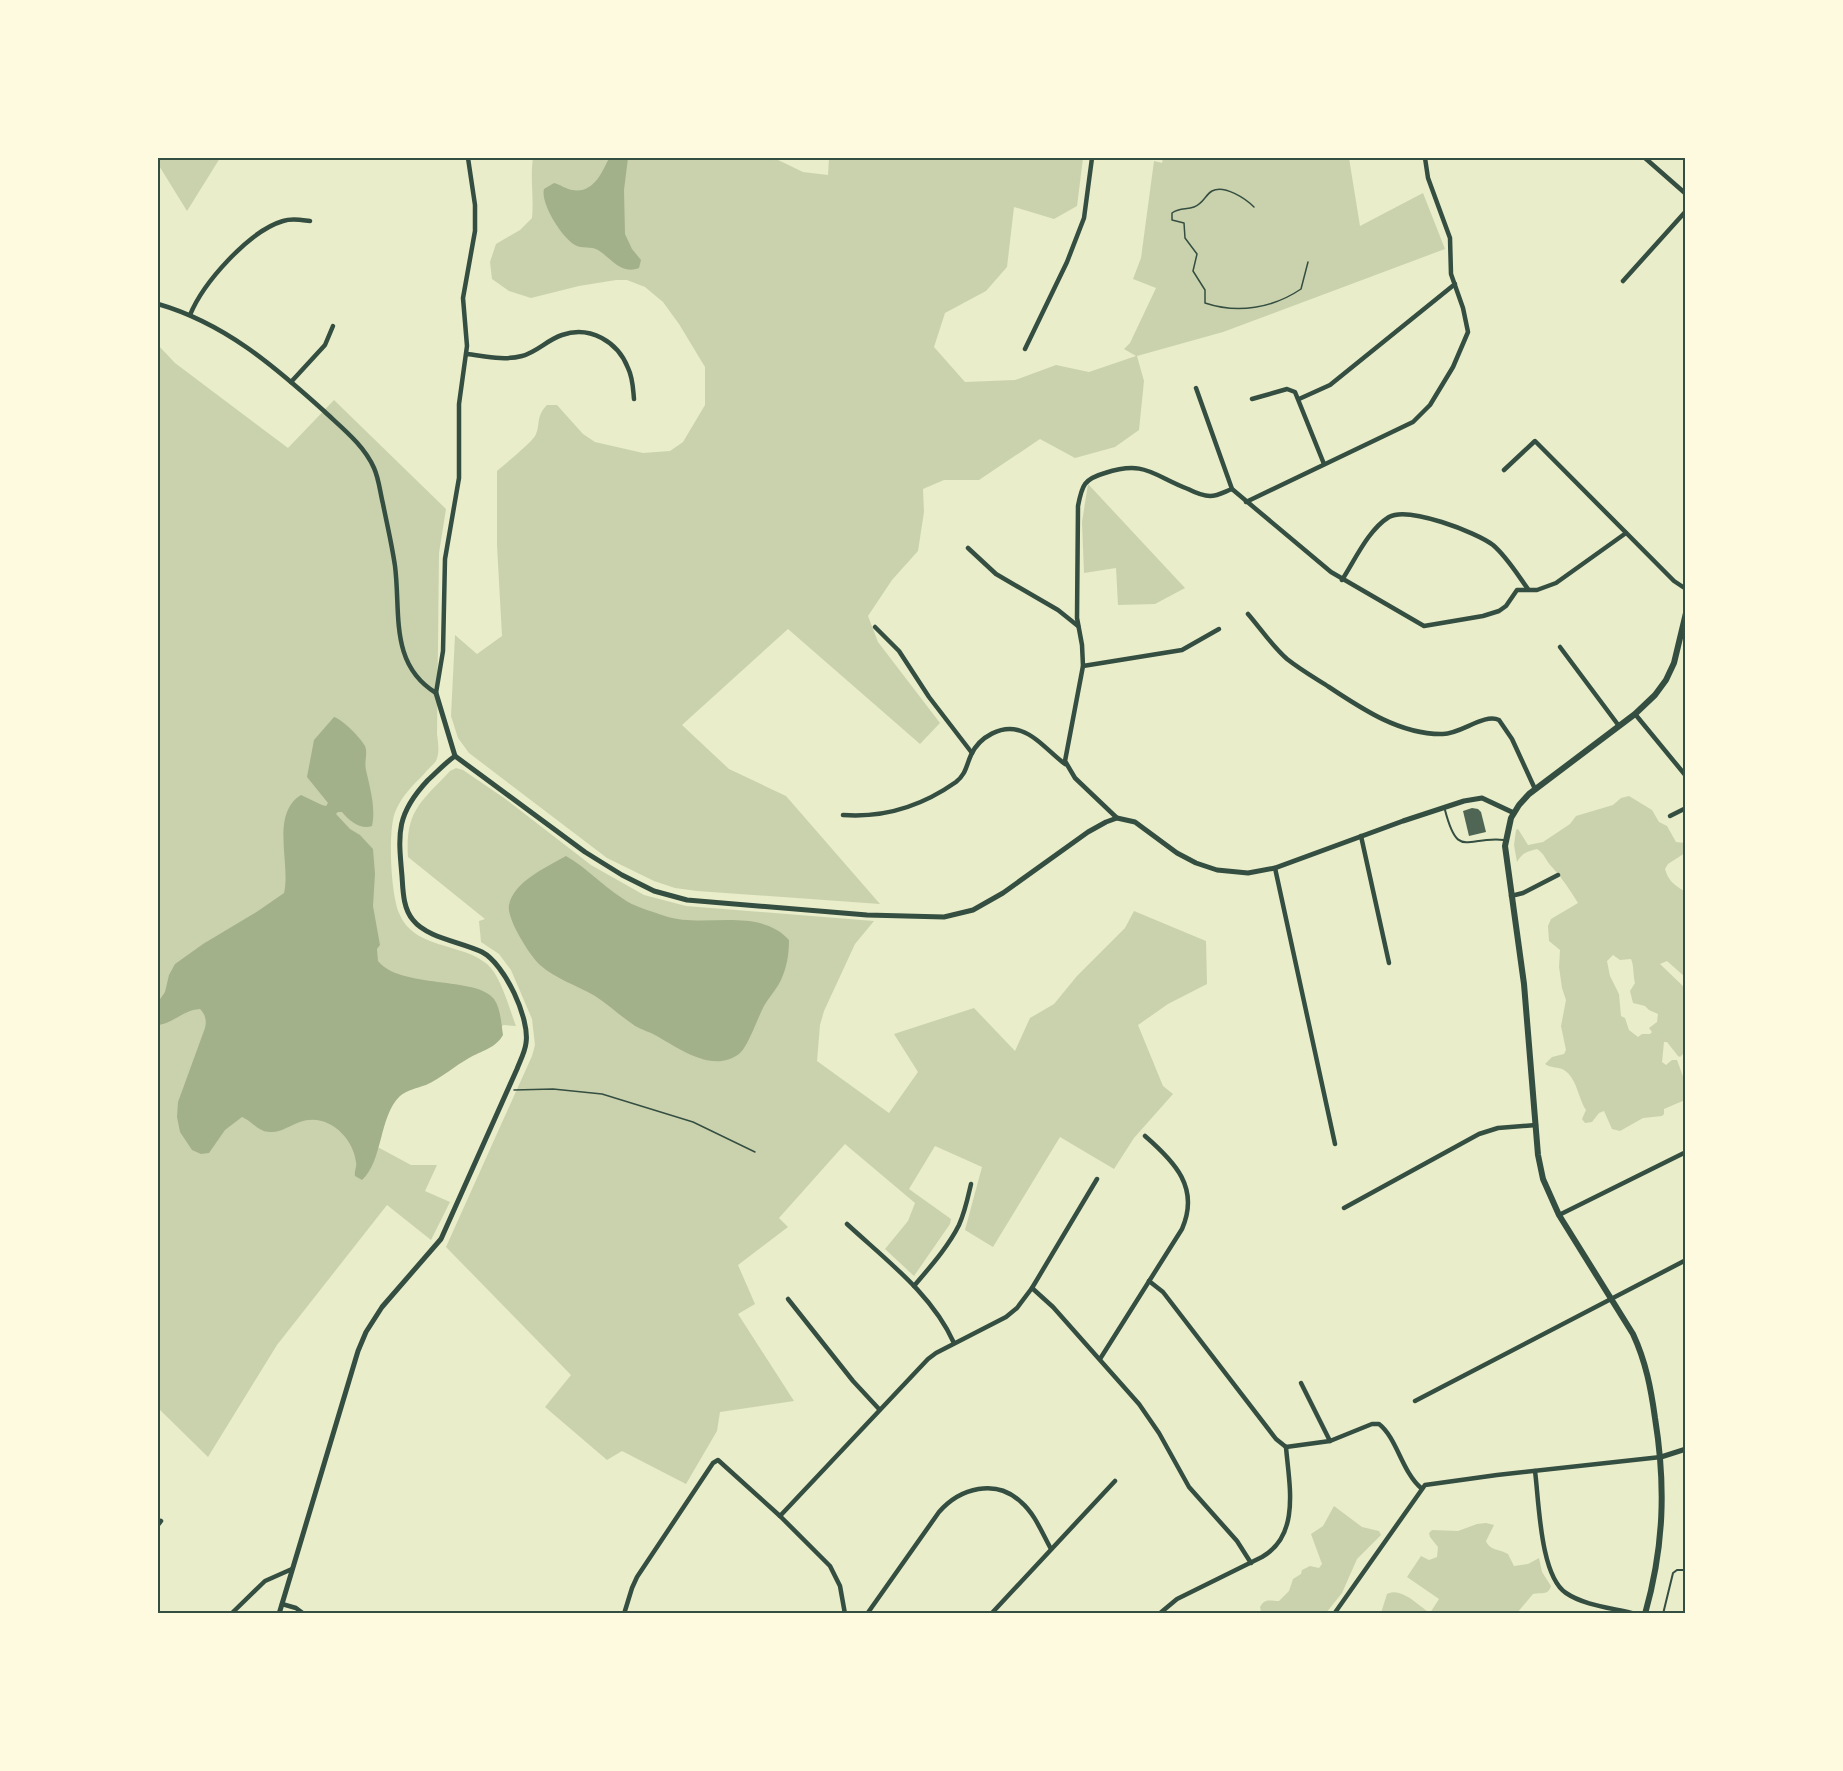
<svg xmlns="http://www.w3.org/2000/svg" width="1843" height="1771" viewBox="0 0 1843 1771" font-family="Raleway,sans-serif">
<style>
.green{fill:#cad2ad;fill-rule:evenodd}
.water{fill:#a3b18a}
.building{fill:#4f6655}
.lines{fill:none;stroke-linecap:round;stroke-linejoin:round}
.path{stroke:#344e41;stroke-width:1.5}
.service{stroke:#344e41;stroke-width:2}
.minor{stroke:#344e41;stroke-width:4.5}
.tertiary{stroke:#344e41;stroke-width:5}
.secondary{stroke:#344e41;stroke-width:6}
.neatline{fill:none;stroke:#344e41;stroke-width:2}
</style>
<rect width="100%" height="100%" fill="#e9edc9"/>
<!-- green -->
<g class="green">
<path d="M158 158H220L187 211 158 164Z"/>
<path d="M533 158H774L803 172 828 175 829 158H1083L1077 206 1054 219 1014 207 1007 267 986 291 945 313 934 347 965 382 1015 380 1056 365 1089 372 1136 356 1124 349 1130 343 1156 288 1133 279 1141 258 1154 161 1162 163 1163 158H1349L1360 226 1423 193 1445 249 1223 332 1137 356 1144 381 1139 430 1115 447 1075 458 1040 439 979 480H944L923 489 924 512 918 551 892 580 868 616 878 642 940 723 920 744 788 629 682 725 729 769 786 796 880 904 697 891 675 888 654 881 607 858 469 753 458 738 451 716 455 635 477 654 502 636 497 545V471C506 463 530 444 535 436 541 426 535 417 547 405H557L583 434 595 442 643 453 670 451 683 442 705 405V367L679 324 663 302 645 287 627 280H616L579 286 531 298 509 291 492 279 490 262 496 244 520 230 532 218C534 198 530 178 533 158Z"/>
<path d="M158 345 175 363 288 448 334 400 446 509 439 553 437 734C438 742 440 753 436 761 433 765 427 770 424 774 413 785 402 796 396 810 387 828 391 895 399 913 414 950 461 942 487 964 501 976 509 1008 516 1026L503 1025 494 1040 398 1091 372 1144 411 1165H437L425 1191 450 1202 431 1240 387 1205 277 1345 208 1457 158 1408Z"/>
<path d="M1088 484 1185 588 1155 604 1118 605 1116 568 1084 573 1082 522Z"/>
<path d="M456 768 463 770 504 798 591 865 644 895 686 906 874 921 855 944 824 1011 820 1025 817 1061 889 1113 918 1072 894 1034 974 1008 1015 1051 1030 1018 1054 1004 1077 976 1125 928 1134 911 1206 941 1207 984 1168 1004 1138 1025 1163 1086 1173 1094 1134 1138 1114 1169 1060 1137 993 1247 965 1230 982 1167 935 1146 909 1189 951 1219 950 1224 914 1276 885 1249 908 1221 915 1203 845 1144 779 1218 788 1227 738 1265 755 1304 738 1314 794 1401 720 1412 717 1431 686 1484 622 1451 607 1460 545 1407 571 1375 446 1247 532 1056 535 1045 532 1019 511 970 499 954 481 942 479 921 485 919 408 857C405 811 421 802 450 771Z"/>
<path d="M1629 796 1652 810 1659 822 1667 826 1676 842 1685 843V853L1668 864 1665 869C1668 880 1674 885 1684 891L1685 977 1667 961 1660 964 1685 988V1052L1680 1057 1678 1056 1667 1042H1664L1662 1062 1666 1065 1672 1060H1677L1685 1082V1100L1664 1109V1114L1662 1116 1643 1118 1620 1131 1612 1129 1604 1111 1599 1113 1592 1122 1585 1123 1582 1119 1586 1110C1578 1098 1577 1078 1564 1070 1559 1067 1550 1068 1545 1064L1552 1057 1564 1054 1566 1050 1561 1026 1566 1000 1562 988 1559 967 1560 950 1549 941 1548 926 1551 919 1578 903C1570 890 1562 878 1552 867 1546 861 1544 853 1537 849 1528 851 1522 853 1517 862L1514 845 1516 830 1518 829 1528 845 1543 842 1570 824 1576 816 1613 805 1621 798ZM1613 955 1620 960 1631 959C1634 965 1633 975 1635 983L1630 991 1633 1003 1645 1006 1649 1010 1658 1014 1657 1022 1649 1028 1652 1032 1650 1034H1642L1638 1037 1629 1030 1625 1018 1621 1016 1619 994 1610 976 1607 961Z"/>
<path d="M1334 1506 1362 1527 1379 1531 1381 1535 1357 1559 1342 1593 1326 1613 1266 1614 1261 1612 1260 1607C1265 1598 1269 1601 1279 1601L1289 1591 1293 1579 1301 1574 1302 1570 1310 1566 1319 1568 1322 1564 1311 1534 1323 1526Z"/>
<path d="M1486 1523 1494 1525 1486 1541C1490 1551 1500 1549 1508 1554L1514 1566 1528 1564 1539 1558 1542 1572 1551 1586C1548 1596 1541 1592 1533 1594L1517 1613H1381L1387 1594C1401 1586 1419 1606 1430 1613L1439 1599 1407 1577 1421 1556 1429 1560 1437 1557 1438 1547 1430 1537 1429 1533 1432 1530 1458 1531 1477 1524Z"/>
</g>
<!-- water -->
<g class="water">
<path d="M609 158H628L624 190 625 234 632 249 641 260 639 268C621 275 611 258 598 250 591 246 582 249 575 245 562 238 540 203 544 189L554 183C561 185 566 189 572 190 593 194 602 173 609 158Z"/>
<path d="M334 717C342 719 361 738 365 746 368 753 364 762 366 770 370 788 376 808 372 826 361 830 349 821 342 812H338L336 814 350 829 360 835 373 849 375 874 373 906 380 945 377 949 378 961C400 989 477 976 494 999 501 1009 501 1023 503 1035 496 1048 481 1051 469 1058 455 1066 441 1078 426 1085 417 1088 407 1090 400 1096 379 1116 383 1161 362 1180L355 1176C354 1171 357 1167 356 1162 353 1137 327 1112 300 1122 291 1125 280 1133 270 1132 258 1132 252 1121 242 1117L225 1130 209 1153 201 1154 192 1150 180 1132 177 1117 178 1102 205 1028C207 1020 205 1014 200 1009 183 1010 174 1023 158 1025V1002L165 992 169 975 175 964 203 944 258 911 284 893C291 864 270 814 301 795L322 805 326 806 328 803 307 777 314 740Z"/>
<path d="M566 856C587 868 602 885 622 898 634 907 651 911 665 916 703 929 758 906 789 940 789 954 787 967 781 980 777 989 769 997 764 1006 758 1017 748 1047 739 1054 711 1075 675 1045 651 1033 644 1030 637 1028 631 1023 619 1015 608 1004 595 996 576 985 556 979 540 965 530 956 506 918 509 905 514 881 547 867 566 856Z"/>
</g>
<!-- building -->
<path class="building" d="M1472 808 1478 809 1481 812 1486 832 1469 836 1463 811Z"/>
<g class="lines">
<!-- path -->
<g class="path">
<path d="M1254 207C1246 199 1224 184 1212 191 1205 195 1204 203 1194 207 1186 210 1180 207 1172 213V220L1184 223 1185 238 1197 254 1193 271 1205 290V303C1238 314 1273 308 1301 289L1308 262"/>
<path d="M514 1090 553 1089 602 1094 693 1122 755 1152"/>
</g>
<!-- service -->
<g class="service">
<path d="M1445 810C1458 860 1466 836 1504 840"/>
<path d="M1663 1614 1673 1573 1677 1570H1686"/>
</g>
<!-- minor -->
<g class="minor">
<path d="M1645 158 1686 194"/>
<path d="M1623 281 1686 211"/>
<path d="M158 304C224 323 273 365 324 411 342 428 364 445 374 468 379 479 380 492 383 504 387 524 392 545 395 566 401 613 389 664 436 693L443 651 445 559 459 478V404L467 346 463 298 475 231V205L468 158"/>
<path d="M190 315C203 283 249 231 283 221 292 218 301 220 310 221"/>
<path d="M1025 349 1067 262 1084 218 1092 158"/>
<path d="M467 354C484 356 504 361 522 356 537 352 547 340 562 335 590 325 618 342 628 368 633 378 633 389 634 399"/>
<path d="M291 382 325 345 333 326"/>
<path d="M1196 388 1232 489 1331 572 1424 626 1483 616 1499 611 1506 606 1517 590H1537L1556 583 1626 533"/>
<path d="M1252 399 1287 389 1295 392 1324 464"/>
<path d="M1299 399 1330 385 1455 284"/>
<path d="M1504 470 1535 441 1674 581 1686 589"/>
<path d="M1246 502 1413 422 1430 405 1453 367 1468 332 1463 308 1451 274 1450 238 1428 178 1425 158"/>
<path d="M968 548 996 574 1058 610 1078 626"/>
<path d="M1342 580C1355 560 1368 530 1389 517 1408 506 1476 532 1493 545 1507 557 1517 574 1528 589"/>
<path d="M1248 614C1261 629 1272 646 1287 659 1301 670 1315 678 1329 687 1362 709 1401 735 1443 734 1461 734 1484 713 1499 720L1512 739 1535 789"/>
<path d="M875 627 899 651 929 697 972 753"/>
<path d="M1560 647 1619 726"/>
<path d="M1083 666 1182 650 1219 629"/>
<path d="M1635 714 1686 776"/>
<path d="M843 815C884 818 922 806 956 782 966 774 966 766 971 755 979 737 1002 724 1021 731 1038 737 1051 754 1065 764"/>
<path d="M1670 816 1686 808"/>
<path d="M1117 818 1075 778 1065 761 1083 666 1082 645 1077 618 1078 506C1082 485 1084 479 1105 473 1145 460 1152 475 1188 489 1194 492 1202 496 1210 496 1218 496 1224 492 1232 489"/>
<path d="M1361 836 1389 963"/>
<path d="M1275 868 1335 1144"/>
<path d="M1511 896 1523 893 1558 875"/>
<path d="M1344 1208 1479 1134 1498 1128 1536 1125"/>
<path d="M1559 1215 1686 1152"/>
<path d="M847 1224C886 1260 932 1294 954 1343"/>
<path d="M1149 1281 1163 1292 1276 1439 1286 1447"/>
<path d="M914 1286C930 1267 948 1247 959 1225 965 1212 968 1197 971 1184"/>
<path d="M1032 1288 1053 1307 1139 1404 1159 1433 1189 1487 1237 1541 1251 1563"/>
<path d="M788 1299 853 1381 879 1409"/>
<path d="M1100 1359 1182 1229C1200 1188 1175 1162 1145 1136"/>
<path d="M1301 1383 1330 1441"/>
<path d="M1415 1401 1686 1260"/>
<path d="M1286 1447 1330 1441 1372 1424H1379C1397 1438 1402 1472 1421 1488"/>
<path d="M1535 1471C1539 1501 1540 1576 1566 1593 1585 1606 1614 1608 1636 1614"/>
<path d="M780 1516 928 1359 936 1353 1006 1317 1017 1308 1032 1288 1097 1179"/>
<path d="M158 1525 161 1521"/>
<path d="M282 1604 296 1608 304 1614"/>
<path d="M231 1614 265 1581 292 1569"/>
<path d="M624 1614 632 1588 637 1577 713 1463 718 1460 780 1516 830 1566 840 1586 845 1614"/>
<path d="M867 1614 939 1512C960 1488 996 1478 1021 1502 1035 1514 1042 1533 1051 1549"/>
<path d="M991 1614 1115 1481"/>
<path d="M1159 1614 1177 1599 1262 1557C1301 1535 1289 1484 1286 1447"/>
<path d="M1334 1614 1425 1485 1497 1475 1661 1457"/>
</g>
<!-- tertiary -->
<g class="tertiary">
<path d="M455 756 585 852 622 875 654 891 687 900 867 915 944 917 973 910 1003 893 1088 832 1106 822 1117 818 1135 822 1177 853 1196 863 1217 870 1248 873 1275 868 1403 821 1464 801 1482 798 1514 813"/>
<path d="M1661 1457 1686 1449"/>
<path d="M279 1614 358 1351 366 1332 382 1307 441 1239 517 1069C520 1061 525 1052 526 1043 530 1019 505 964 482 952 462 942 427 938 413 920 403 908 403 891 402 876 398 833 396 814 428 780 437 772 445 763 455 756L436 693"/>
</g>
<!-- secondary -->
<path class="secondary" d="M1645 1614C1664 1547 1666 1486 1655 1418 1651 1389 1646 1362 1633 1334L1559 1215 1543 1179 1538 1155 1524 984 1505 846 1511 818 1519 805 1529 794 1635 714 1655 695 1666 680 1674 663 1686 613"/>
</g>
<!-- border -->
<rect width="1843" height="1771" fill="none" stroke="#fefae0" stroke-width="318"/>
<rect x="159" y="159" width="1525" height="1453" class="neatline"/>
</svg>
